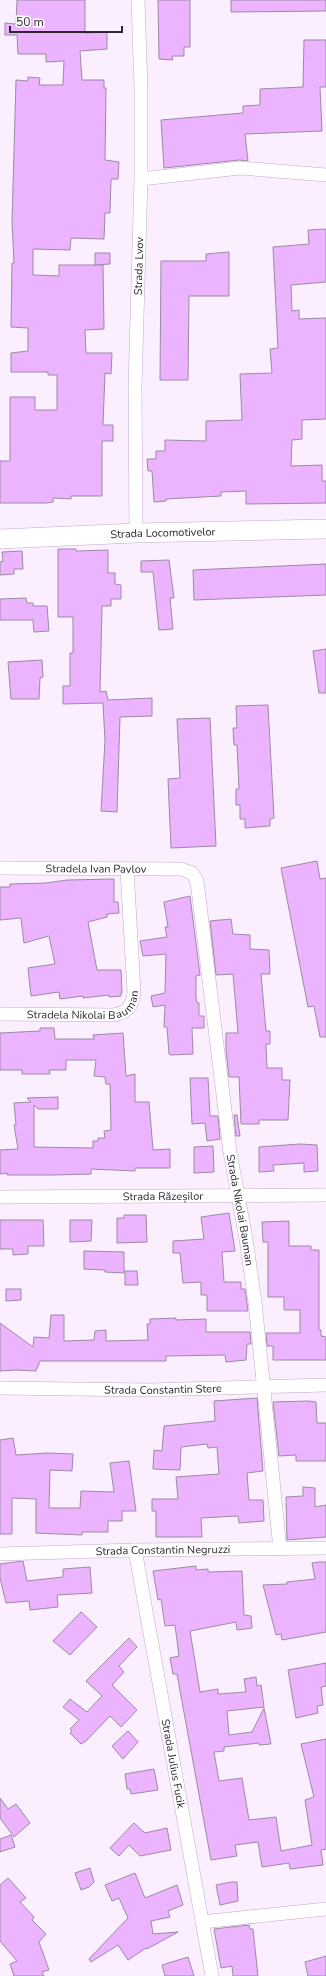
<svg xmlns="http://www.w3.org/2000/svg" width="326" height="1976" viewBox="0 0 326 1976" font-family="'Nunito Sans',sans-serif">
<style>
.building{fill:#ecb3ff;stroke:#9d8aa3}
.lines{fill:none;stroke-linecap:round;stroke-linejoin:round}
.minor-casing{stroke:#c0acc6;stroke-width:14}
.secondary-casing{stroke:#c0acc6;stroke-width:20}
.minor{stroke:#fff;stroke-width:13}
.secondary{stroke:#fff;stroke-width:19}
.labels{text-anchor:middle;dominant-baseline:central;stroke-width:3;stroke-linejoin:round;paint-order:stroke}
.street-label{font-size:11px;fill:#2d252f;stroke:#fff}
</style>
<rect width="100%" height="100%" fill="#fbeeff"/>
<!-- building -->
<g class="building">
<path d="M17 0H85V33L107 32V49L80 51 82 80H104V88H106L105 160 119 162 118 179H111L110 213H105L104 239 71 238 70 250 33 249V275L59 276V265H103L104 329 85 330 86 353H112L111 374 105 373 103 425H113V441H102V496H71V499L53 498V502L46 503H0V461H10V397H35V410H57V375H48V372H11V353L28 351V328L11 327 12 263H14L12 222 16 80 28 81V77L40 78 39 85H63L64 61 46 62V54H18L17 35H5V23L16 24Z"/>
<path d="M158 0H190V47H184V56H172L173 60 159 59Z"/>
<path d="M231 0H326V11L231 12Z"/>
<path d="M304 40H326V87H320L322 131 245 134 248 161 239 160 164 168 161 120 243 113V106L260 105V89L303 87Z"/>
<path d="M326 229V282L291 285 292 311 299 310V319L326 318V419L302 420V439L292 440 291 466 322 465V481H326V503L246 504V491L221 492V496L166 499V501L154 502 152 471H148L147 459H156V451H165V440L206 441V421L242 420 240 374 272 373 270 349 278 348 273 247 309 244 308 230Z"/>
<path d="M229 252V296H189L188 380H160L161 261H206V254Z"/>
<path d="M95 253H110V264L95 265Z"/>
<path d="M58 549H76V551L108 550V573H115V584L121 585V599H111V606H102L100 692 106 691 108 700 152 698V716L120 717 117 812 101 811 105 741 103 703 63 704V686H70V653H73V617H58Z"/>
<path d="M22 551 23 569H14V574L0 575V562L3 561 2 552Z"/>
<path d="M169 560 174 598H170L173 629 159 630 153 572H141V561Z"/>
<path d="M326 564V595L194 600 193 570Z"/>
<path d="M26 598 27 603H33V606H47L49 631 34 632 33 620H0V599Z"/>
<path d="M326 649V693H319L313 651Z"/>
<path d="M42 660 43 677 40 678 39 699H11L8 662Z"/>
<path d="M268 705 274 818 270 819V826L245 828V819H240V805H236V789H239L237 745H234L233 728H237L236 706Z"/>
<path d="M210 718 216 846 171 848 168 779 180 778 177 719Z"/>
<path d="M317 861 320 879 326 878V1037H320L314 1006 308 1007 281 868Z"/>
<path d="M114 879V902H118L119 913 107 914V917L88 922 97 970H121L122 993H121V996L109 997V995L83 998V996L60 999 59 992 31 996 28 968 55 964 49 936 24 943 21 918 0 920V887H10V884L46 883 67 880Z"/>
<path d="M190 896 200 975 196 976V998L197 1003H199V1016H204V1028H192L193 1054 171 1055 169 1054 167 1027H164L165 1005 153 1007 151 996 165 993 166 954 143 956 140 941 167 937 165 927H168L164 902Z"/>
<path d="M231 919 233 934 250 935V949L269 950 270 974H261L266 1031H270V1044H266L267 1068H282V1080H290L288 1120H259V1124H241L239 1077H229L226 1050V1033H238L233 974 216 975 210 921Z"/>
<path d="M40 1028H54L55 1039H94L93 1035 123 1033 126 1076 135 1074V1102H149L153 1150 170 1149V1168H135V1171L91 1169V1174L53 1175H7V1173L0 1174V1150L18 1149 14 1125H16L14 1103 31 1102 27 1098 58 1097V1109H38L34 1105V1147L93 1148V1141H98V1138H105L104 1131 111 1130 110 1084H106L105 1077 94 1076 96 1060H66V1070H49L50 1074H22V1070H0V1033L40 1031Z"/>
<path d="M190 1078H208L210 1116H218L220 1139 207 1141 205 1123 192 1124Z"/>
<path d="M234 1115H237L240 1136H236Z"/>
<path d="M300 1144 317 1145 318 1171 304 1172V1163L273 1165 274 1171 259 1172V1147Z"/>
<path d="M213 1146 214 1172 194 1173V1147Z"/>
<path d="M229 1213 235 1251 222 1252 224 1282H241V1289H245L248 1311H207V1295H201V1282L183 1283 180 1253H173V1241L204 1239 201 1217Z"/>
<path d="M124 1215H146L147 1242 117 1243V1218H124Z"/>
<path d="M0 1220H43L44 1246H28V1254L13 1255V1249H0Z"/>
<path d="M70 1220H92L91 1241 70 1242Z"/>
<path d="M289 1221V1246H311V1250H319V1330H321V1336L326 1337V1360H273V1346H267L266 1333H300V1310H284V1297H268V1242H263L262 1222Z"/>
<path d="M84 1251 124 1252V1273L105 1272V1270L84 1269Z"/>
<path d="M125 1271H137L138 1285H125Z"/>
<path d="M6 1289H21V1300L6 1301Z"/>
<path d="M51 1315H64V1341L94 1340 95 1331 106 1330V1341L148 1340 147 1324H150V1319L176 1318V1320L206 1319V1332H250L251 1344H247L246 1360 226 1362 225 1355 166 1356V1361H40L36 1371 15 1370 0 1371V1323L33 1347 34 1337 49 1338Z"/>
<path d="M257 1398 263 1471 247 1473 249 1500H263L264 1521 239 1523 238 1516 201 1518 202 1537H156V1511H152V1499H178L176 1477 219 1474 217 1447 208 1448 207 1444 181 1447 180 1470 153 1469 154 1450 162 1451 164 1426 215 1421 214 1401Z"/>
<path d="M308 1401 316 1402 317 1423H326V1461H296V1455L279 1456 273 1402Z"/>
<path d="M13 1438 16 1455 48 1453 73 1454 72 1471 50 1470 49 1508H80L81 1491 114 1492 110 1463 129 1461 136 1511H122V1521H108V1532H82V1535L36 1533V1499L12 1498V1534H0V1440Z"/>
<path d="M303 1487 315 1488V1507L326 1505V1537L287 1540 286 1497 303 1496Z"/>
<path d="M23 1561 27 1581 63 1577V1569L90 1567 92 1593 57 1595 58 1607 30 1610 29 1601 6 1603 0 1578V1564Z"/>
<path d="M319 1562H326V1632L282 1640 281 1634 276 1635 263 1585 287 1584V1582L315 1579 312 1563Z"/>
<path d="M196 1566V1570L208 1569V1572L242 1571 244 1615 251 1616 252 1628 237 1630 236 1622 190 1631 200 1692 218 1689V1694L246 1692 244 1679 256 1677 257 1686 261 1685 264 1707 227 1711 229 1735 252 1732 264 1708 271 1744 259 1745V1743L224 1747V1751L214 1752 219 1781 242 1778 249 1820 276 1817 281 1851 312 1845 305 1800 314 1797 301 1744 326 1739V1849L321 1850 323 1865 290 1869 289 1863 262 1867 258 1842 235 1845 237 1856 211 1860 177 1674H173L170 1658 179 1656 175 1625 165 1626 161 1599 158 1600 153 1571Z"/>
<path d="M81 1612 97 1627 70 1655 53 1641Z"/>
<path d="M129 1638 137 1647 119 1666 124 1672 112 1685 137 1710 121 1727 110 1716 86 1741 81 1744 70 1733 72 1731 70 1729 79 1720 63 1707 70 1699 87 1712 102 1696 86 1681Z"/>
<path d="M326 1663V1686L321 1687 323 1705 317 1706 318 1713 296 1718 288 1670Z"/>
<path d="M128 1731 138 1742 123 1759 112 1746Z"/>
<path d="M154 1769 158 1790 131 1794 130 1789H127L125 1774Z"/>
<path d="M0 1798 8 1809 16 1804 30 1823 14 1837 0 1818Z"/>
<path d="M134 1823 145 1833 167 1828 171 1850 140 1856 129 1845 119 1856 110 1848Z"/>
<path d="M11 1835 15 1847 0 1852V1839Z"/>
<path d="M90 1868 94 1882 89 1887 81 1890 75 1873Z"/>
<path d="M135 1873 145 1898 177 1885 183 1905 168 1911 170 1917 151 1921 153 1934 178 1932 147 1949 146 1948 128 1960 118 1945 91 1962 89 1959 128 1918 119 1898 112 1901 105 1885Z"/>
<path d="M8 1878 26 1898 20 1902 34 1917 32 1920 46 1934 39 1942 49 1970 42 1972 44 1976H14L10 1964 17 1961 0 1941V1885Z"/>
<path d="M231 1882H237L238 1901 220 1905 216 1885Z"/>
<path d="M249 1925 250 1929H253L258 1976H233L232 1966 221 1968 214 1929Z"/>
<path d="M326 1956V1976H308L305 1962Z"/>
<path d="M188 1957 194 1976H165L162 1965Z"/>
</g>
<g class="lines">
<defs>
<g id="minor">
<path d="M141 179 240 168 326 175"/>
<path id="s1" d="M136 533 135 387 141 179V88L138 0"/>
<path id="s2" d="M0 868 181 869 192 873 197 881 230 1152 246 1239 255 1302 280 1549"/>
<path id="s3" d="M0 1014 113 1015C127 1013 133 1006 134 992L127 869"/>
<path id="s4" d="M0 1197 326 1195"/>
<path id="s5" d="M0 1388 149 1390 326 1385"/>
<path id="s6" d="M135 1550 212 1976"/>
<path id="s7" d="M0 1554 135 1550 326 1548"/>
<path d="M202 1922 326 1909"/>
</g>
<g id="secondary">
<path id="s8" d="M0 539 136 533 326 529"/>
</g>
</defs>
<!-- minor casing -->
<use href="#minor" class="minor-casing"/>
<!-- secondary casing -->
<use href="#secondary" class="secondary-casing"/>
<!-- minor -->
<use href="#minor" class="minor"/>
<!-- secondary -->
<use href="#secondary" class="secondary"/>
</g>
<g class="labels">
<!-- street labels -->
<g class="street-label">
<text stroke="none"><textPath href="#s1" startOffset="267">Strada Lvov</textPath></text>
<text stroke="none"><textPath href="#s8" startOffset="163">Strada Locomotivelor</textPath></text>
<text stroke="none"><textPath href="#s2" startOffset="96">Stradela Ivan Pavlov</textPath></text>
<text stroke="none"><textPath href="#s3" startOffset="88">Stradela Nikolai Bauman</textPath></text>
<text stroke="none"><textPath href="#s4" startOffset="163">Strada Răzeșilor</textPath></text>
<text stroke="none"><textPath href="#s2" startOffset="534">Strada Nikolai Bauman</textPath></text>
<text stroke="none"><textPath href="#s5" startOffset="163">Strada Constantin Stere</textPath></text>
<text stroke="none"><textPath href="#s7" startOffset="163">Strada Constantin Negruzzi</textPath></text>
<text stroke="none"><textPath href="#s6" startOffset="217">Strada Julius Fucik</textPath></text>
</g>
</g>
<!-- scale -->
<path d="M10 26v6h112v-6" fill="none" stroke="#2d252f" stroke-width="2"/>
<text x="16" y="26" font-size="12" fill="#2d252f" stroke="#ffffff" stroke-width="3" paint-order="stroke">50 m</text>
</svg>
